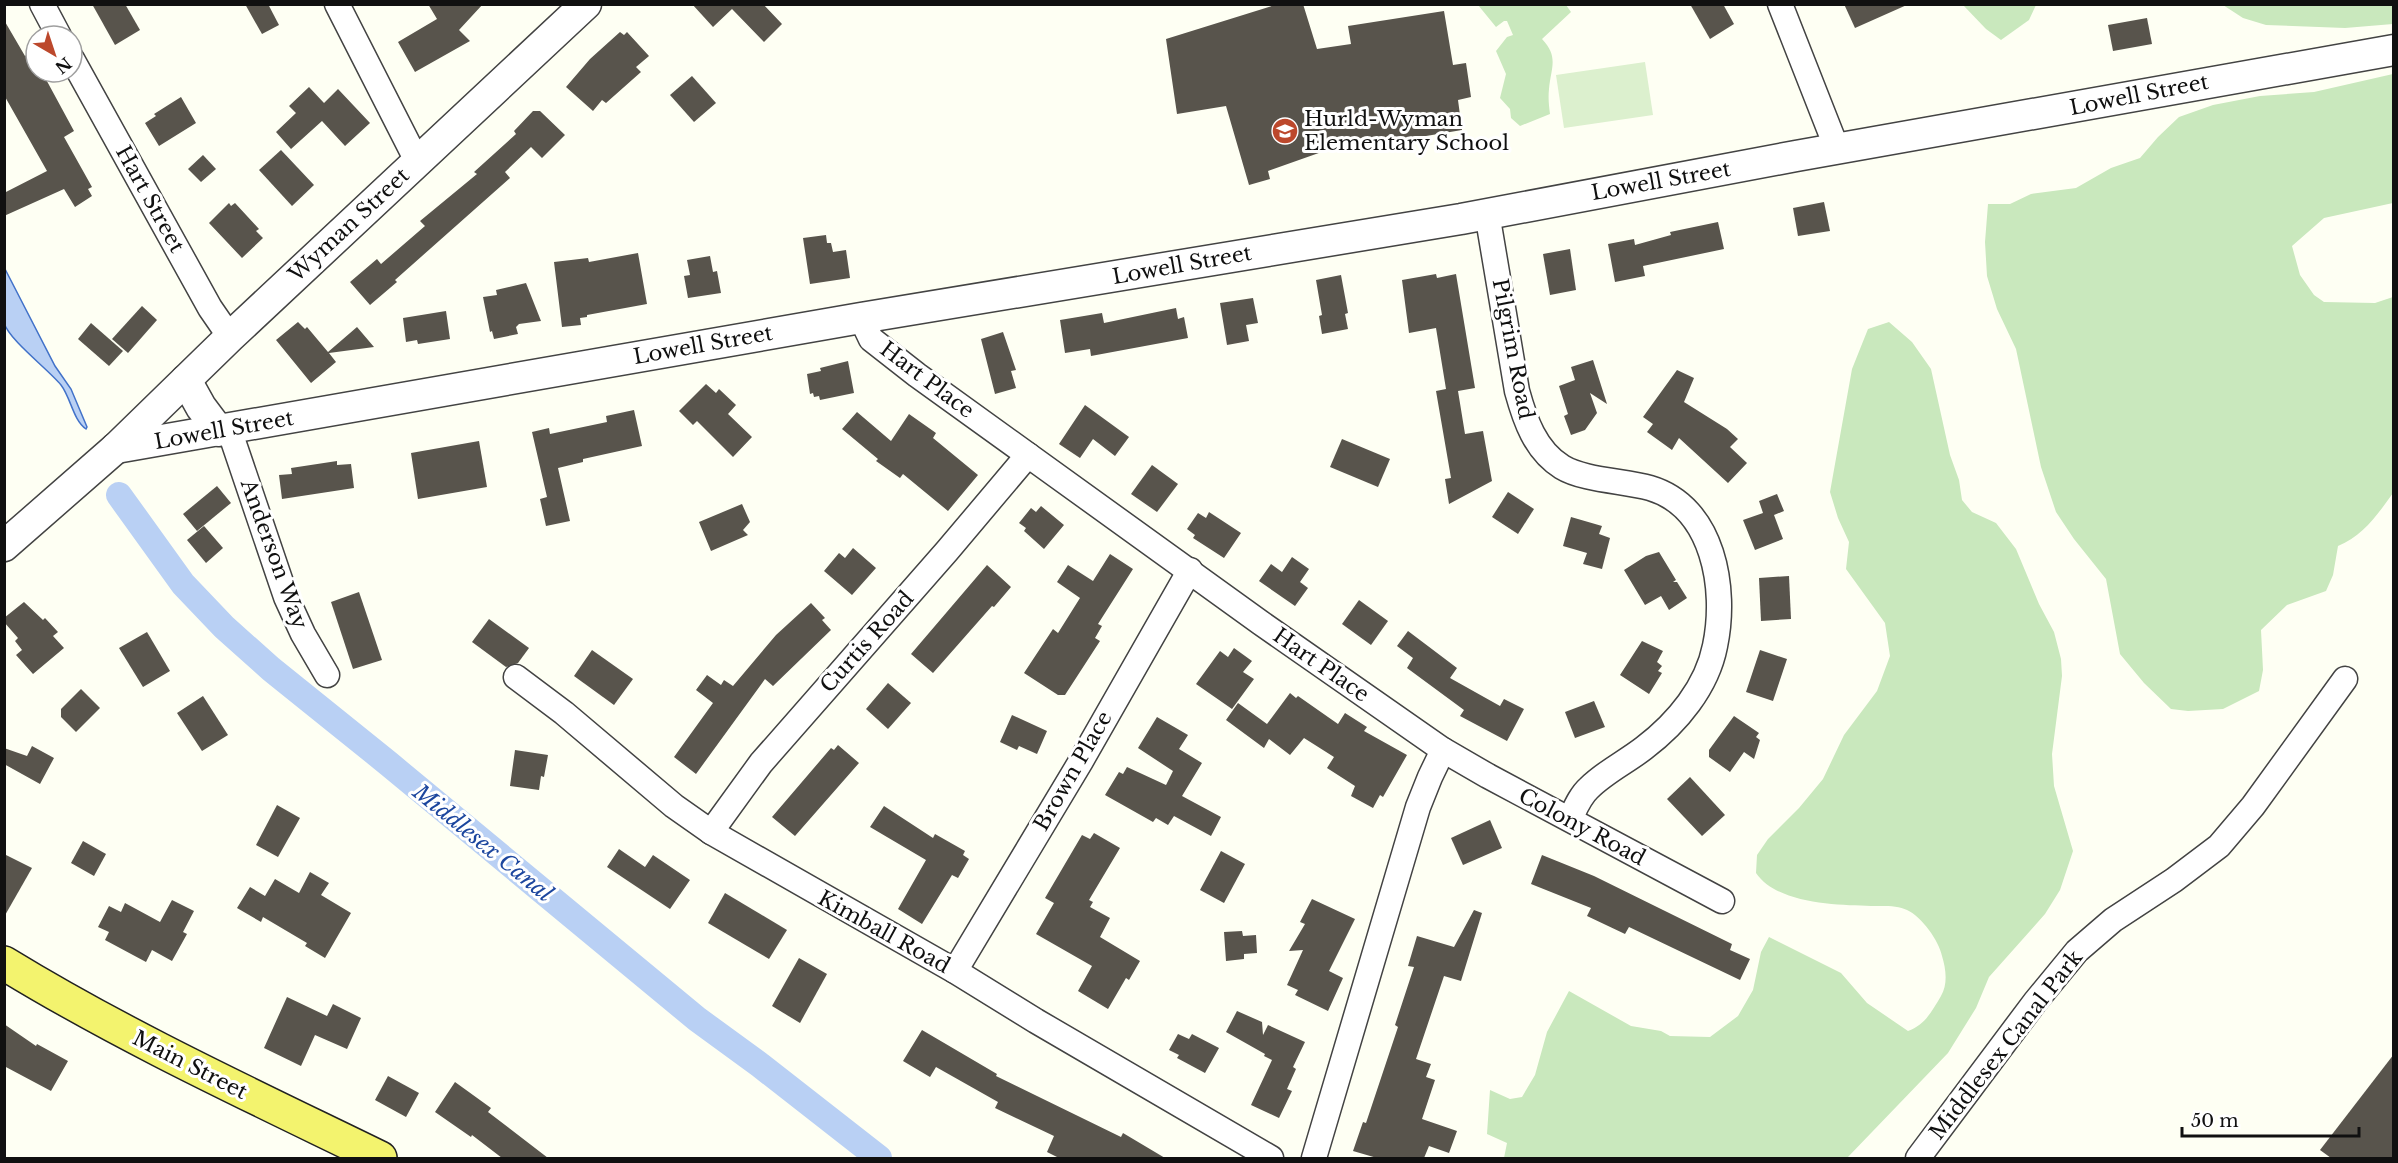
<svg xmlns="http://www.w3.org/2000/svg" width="2398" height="1163" viewBox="0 0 2398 1163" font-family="'Libre Baskerville',serif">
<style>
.green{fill:#c9e8bd}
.pitch{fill:#dcf0ce}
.water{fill:#b9d0f4;stroke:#4272c9;stroke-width:1.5}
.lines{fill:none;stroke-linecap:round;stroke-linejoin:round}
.canal{stroke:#b9d0f4;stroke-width:26}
.building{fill:#58544c}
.minor-casing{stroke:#434343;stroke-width:27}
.tertiary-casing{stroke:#434343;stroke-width:33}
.primary-casing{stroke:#212121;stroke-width:36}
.minor{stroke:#fff;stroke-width:24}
.tertiary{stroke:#fff;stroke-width:30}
.primary{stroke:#f3f36e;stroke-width:33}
.labels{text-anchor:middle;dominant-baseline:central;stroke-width:6;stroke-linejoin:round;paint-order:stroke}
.street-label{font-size:21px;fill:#101010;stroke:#fff}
.poi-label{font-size:21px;fill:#101010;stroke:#fff;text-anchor:start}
.water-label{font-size:22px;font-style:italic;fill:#1c469e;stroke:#fff}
</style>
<rect width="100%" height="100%" fill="#fefff3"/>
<!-- green -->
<g class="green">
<path d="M1478 5H1566L1571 12 1542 39C1559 57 1551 67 1549 89 1548 98 1549 106 1550 114L1520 126 1511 118 1510 109 1500 98 1506 74 1496 51 1507 37 1513 35 1507 21H1504L1496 27Z"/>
<path d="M1963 5H2036L2029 20 2001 40 1986 29Z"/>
<path d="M2223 5H2393V24L2345 28 2266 25 2243 18Z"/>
<path d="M2393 74V203L2324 218 2292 246 2300 275 2314 295 2324 302 2375 303 2393 297V493C2378 514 2363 536 2338 546L2333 575 2326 591 2287 605 2261 630 2263 670 2259 691 2223 709 2188 711 2171 709 2144 683 2120 654 2106 579 2074 539 2056 512 2041 467 2016 349 1997 309 1987 276 1985 242 1988 204H2010L2031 194 2076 188 2111 168 2140 158 2158 137 2179 117 2213 105 2260 96 2314 92Z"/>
<path d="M1889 322 1912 342 1931 369 1950 455 1959 480 1962 500 1972 512 1996 523 2016 549 2039 604 2054 632 2061 659 2062 676 2052 754 2054 786 2073 851 2060 890 2045 914 1989 977 1976 1008 1948 1053 1847 1158H1504L1507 1143 1487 1134 1490 1090 1510 1099 1522 1097 1535 1075 1547 1032 1569 991 1631 1026 1661 1031 1670 1036 1710 1037 1738 1016 1753 990 1761 952 1769 937 1841 973 1867 1003 1908 1031C1925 1025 1932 1011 1941 996 1948 984 1946 969 1942 956 1939 941 1922 917 1907 910 1898 905 1882 906 1871 906 1837 905 1777 904 1756 873L1757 855 1768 839 1799 808 1823 779 1844 735 1877 691 1890 656 1885 623 1846 569 1849 542 1838 518 1830 492 1852 369 1868 329Z"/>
</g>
<!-- pitch -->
<path class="pitch" d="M1645 62 1653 115 1564 128 1556 75Z"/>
<!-- water -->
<path class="water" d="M4 267 55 366 71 389 87 427 86 429C73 420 71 398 61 385 48 369 10 341 4 323 1 312 4 280 4 267Z"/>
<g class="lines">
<!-- canal -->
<path class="canal" d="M119 495 183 584 224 627 271 669 389 764 697 1019 760 1065 879 1158"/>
</g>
<!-- building -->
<g class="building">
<path d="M92 4H125L140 30 115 45Z"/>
<path d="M245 4H268L279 25 262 34Z"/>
<path d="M428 4H483L459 30 470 41 415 72 398 42 437 19Z"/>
<path d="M692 4H763L782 24 764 42 732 9 713 27Z"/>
<path d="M1278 4H1303L1317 49 1351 44 1348 26 1444 11 1453 65 1466 63 1471 97 1458 100 1462 130 1366 146 1364 137 1268 171 1270 179 1249 185 1226 106 1177 114 1166 39Z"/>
<path d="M1690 4H1723L1734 24 1710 39Z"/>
<path d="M1844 4H1909L1855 28Z"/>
<path d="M2147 18 2152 44 2113 51 2108 25Z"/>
<path d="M4 20 25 56 31 52 36 62V72H42L74 131 64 137 92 187 88 189 92 196 75 207 64 189 4 216V193L47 171 4 95Z"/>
<path d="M620 32 624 35 627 32 649 56 636 67 641 72 606 103 602 100 593 111 566 87 590 59Z"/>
<path d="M692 76 716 103 694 122 670 95Z"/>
<path d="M309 87 324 103 338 89 370 123 345 146 322 121 291 149 276 132 296 113 289 106Z"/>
<path d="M181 97 196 123 159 146 145 123 156 116 154 114Z"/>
<path d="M533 111H540L565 135 542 158 531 147 505 172 510 178 395 280 397 282 370 305 350 282 377 259 381 264 425 226 420 221 477 174 474 172 516 134 514 131Z"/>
<path d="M281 150 314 185 292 206 259 170Z"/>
<path d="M203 155 216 169 201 182 188 169Z"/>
<path d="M1824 202 1830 231 1798 236 1793 208Z"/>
<path d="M229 203 231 206 235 203 259 229 256 231 263 238 242 258 209 223Z"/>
<path d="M1718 222 1724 249 1643 266 1645 276 1615 282 1608 244 1634 239 1635 245 1671 235 1670 232Z"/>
<path d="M826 235 827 243H831L833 252 846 250 850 278 810 284 803 238Z"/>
<path d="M1570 249 1576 290 1550 295 1543 254Z"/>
<path d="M638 253 647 304 587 315V317L580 318 581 325 562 327 554 262 588 258 589 262Z"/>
<path d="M710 256 713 272 717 271 721 293 688 298 684 276 690 275 687 260Z"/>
<path d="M1436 274 1437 278 1456 274 1475 388 1458 391 1465 434 1483 431 1492 481 1449 504 1445 479 1451 478 1436 391 1446 389 1436 328 1409 333 1402 280Z"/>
<path d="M1341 275 1348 313 1345 314 1348 329 1322 334 1319 316 1322 315 1316 280Z"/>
<path d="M526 283 541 321 519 324 516 327 518 334 494 339 492 331 490 332 483 297 497 295 496 290Z"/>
<path d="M1253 298 1258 323 1246 325 1249 341 1227 345 1220 303Z"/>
<path d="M142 306 157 320 128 353 112 339Z"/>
<path d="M1176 308 1178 319 1184 317 1188 338 1091 356 1090 349 1065 353 1060 320 1102 313 1104 323Z"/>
<path d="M446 311 450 339 418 344 417 340 406 342 403 318Z"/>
<path d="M298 322 305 329 307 327 328 352 357 327 374 347 329 353 336 362 311 383 276 340Z"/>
<path d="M91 323 123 351 109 366 78 339Z"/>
<path d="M1003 332 1016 370 1011 371 1016 388 995 394 981 339Z"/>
<path d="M1593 360 1607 404 1590 393 1597 413 1585 430 1571 435 1564 416 1568 414 1559 386 1575 380 1571 367Z"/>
<path d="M848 361 854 393 820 400 819 396 814 397 813 393 810 394 807 374 821 371 820 368Z"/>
<path d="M1677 370 1694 378 1684 402 1727 429 1738 439 1730 447 1747 463 1728 483 1679 438 1672 450 1647 432 1653 424 1643 417Z"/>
<path d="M706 384 716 393 719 389 736 405 728 414 752 437 733 457 697 421 693 425 679 411Z"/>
<path d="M1085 405 1129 437 1115 456 1093 439 1080 458 1059 444Z"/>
<path d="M634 410 642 446 583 459V462L558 468 570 521 546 526 540 499 547 497 532 432 549 428 550 434 607 422 606 416Z"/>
<path d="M857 412 891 441 909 414 936 433 933 438 978 475 948 511 903 474 900 478 876 461 878 459 842 429Z"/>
<path d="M1342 439 1390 459 1378 487 1330 467Z"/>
<path d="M479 441 487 487 418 499 411 453Z"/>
<path d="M337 461V465L351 464 354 488 282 499 279 475 292 474 291 468Z"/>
<path d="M1152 465 1178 484 1157 512 1131 494Z"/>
<path d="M217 486 231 503 197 531 183 514Z"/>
<path d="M1508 492 1534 509 1518 534 1492 517Z"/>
<path d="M1777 494 1784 511 1774 515 1783 539 1755 550 1743 520 1763 513 1759 501Z"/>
<path d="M742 504 750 522 743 530 748 535 711 551 699 522Z"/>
<path d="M1041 506 1064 525 1044 549 1024 531 1026 528 1019 523 1031 508 1036 512Z"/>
<path d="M1209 512 1241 533 1224 558 1193 538 1195 535 1187 529 1198 513 1206 518Z"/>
<path d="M1571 517 1602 526 1599 534 1610 538 1602 569 1583 564 1587 553 1563 546Z"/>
<path d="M204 526 223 548 206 563 187 540Z"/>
<path d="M853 548 876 568 852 595 824 571 839 553 845 558Z"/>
<path d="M1659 552 1676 580 1673 582H1677L1687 598 1669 610 1661 596 1645 605 1624 570 1646 556Z"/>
<path d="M1110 554 1133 569 1098 624 1102 626 1095 638 1100 641 1065 695H1058L1024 673 1053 629 1058 633 1080 598 1057 582 1068 565 1093 581Z"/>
<path d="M1292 557 1309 569 1300 582 1308 588 1295 606 1259 581 1271 564 1282 572Z"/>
<path d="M987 565 1011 587 994 607 992 606 933 673 911 654Z"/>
<path d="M1789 576 1791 619 1761 621 1759 578Z"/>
<path d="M359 592 382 660 353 669 331 602Z"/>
<path d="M1359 600 1388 621 1371 645 1342 624Z"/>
<path d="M24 602 43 620 45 618 58 632 53 636 64 648 33 674 16 655 22 650 15 641 18 638 4 622V618Z"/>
<path d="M811 603 825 618 822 620 831 630 773 686 765 679 696 774 674 757 713 703 696 690 707 675 721 685 724 680 733 686 776 635Z"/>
<path d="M489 619 529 648 518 663 506 667 472 642Z"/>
<path d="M1408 631 1457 668 1450 678 1500 706 1504 699 1524 709 1507 741 1460 716 1464 710 1407 668 1413 658 1397 646Z"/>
<path d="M147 632 170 671 143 687 119 648Z"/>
<path d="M1642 641 1663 651 1657 662 1662 666 1658 671 1662 673 1649 694 1620 675Z"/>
<path d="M1234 648 1252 661 1243 672 1254 679 1232 709 1196 684 1220 651 1228 657Z"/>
<path d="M592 650 633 679 614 705 574 676Z"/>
<path d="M1760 650 1787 659 1773 701 1746 692Z"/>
<path d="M888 683 911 703 888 729 866 709Z"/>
<path d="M81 689 100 708 76 732 61 717V709Z"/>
<path d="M1290 693 1296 698 1298 696 1338 724 1345 713 1367 727 1364 731 1407 755 1383 797 1380 795 1373 808 1351 796 1355 786 1327 768 1334 757 1304 738 1290 755 1269 739 1264 748 1226 720 1238 703 1267 724Z"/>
<path d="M203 696 228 735 202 751 177 713Z"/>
<path d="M1594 701 1605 727 1575 738 1565 712Z"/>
<path d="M1012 715 1047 731 1037 754 1019 746 1017 750 1000 742Z"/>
<path d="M1734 716 1759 733 1756 737 1760 740 1754 759 1744 752 1730 772 1709 757V750Z"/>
<path d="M1157 717 1188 735 1179 749 1202 763 1182 796 1221 817 1211 836 1174 816 1168 825 1156 818 1153 822 1105 795 1119 772 1123 774 1127 767 1166 785 1173 771 1138 748Z"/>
<path d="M838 745 859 763 795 836 772 817 831 748 834 750Z"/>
<path d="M32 746 54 758 40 784 4 764V748L27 756Z"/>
<path d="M515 750 548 755 544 777 541 776 539 790 510 786Z"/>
<path d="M1690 777 1725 815 1702 836 1667 799Z"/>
<path d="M277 805 300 818 278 857 256 845Z"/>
<path d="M884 806 933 838 935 834 965 851 963 855 969 859 958 878 952 875 922 924 898 909 926 860 870 827Z"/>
<path d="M1490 820 1502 848 1463 865 1451 838Z"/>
<path d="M1094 833 1120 848 1089 900 1093 902 1090 907 1110 918 1100 937 1140 961 1129 980 1126 978 1108 1009 1078 991 1092 966 1036 934 1054 903 1045 898 1082 835 1090 839Z"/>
<path d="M83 841 106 854 94 876 71 863Z"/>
<path d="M619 849 645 867 653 855 690 880 670 909 607 867Z"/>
<path d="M1221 851 1245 864 1224 903 1200 890Z"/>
<path d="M4 854 32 868 4 917Z"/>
<path d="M1542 855 1594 876 1732 944 1730 950 1750 959 1740 980 1629 927 1625 934 1587 916 1591 908 1531 884Z"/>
<path d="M310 872 329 883 321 895 351 913 325 958 305 946 307 943 263 917 261 922 237 908 250 887 265 896 275 879 299 893Z"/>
<path d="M725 893 787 930 769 959 708 923Z"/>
<path d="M1312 899 1355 919 1329 971 1343 978 1328 1011 1295 995 1298 990 1287 985 1303 950 1289 951 1305 924 1300 922Z"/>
<path d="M172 900 194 911 183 932 187 934 172 961 152 950 146 962 105 940 109 932 98 927 109 906 121 912 125 903 160 922Z"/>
<path d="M1474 910 1482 913 1461 981 1444 976 1416 1059 1431 1064 1426 1077 1435 1080 1422 1119 1457 1131 1449 1153 1429 1146 1424 1158H1377L1353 1151 1363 1122 1366 1123 1398 1027 1395 1025 1414 967 1408 966 1417 936 1454 947Z"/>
<path d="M1242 931 1243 936 1256 935 1257 953 1244 954V959L1226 961 1224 932Z"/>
<path d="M799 958 827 974 800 1023 772 1006Z"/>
<path d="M287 997 327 1016 333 1004 361 1018 347 1049 315 1035 301 1066 264 1048Z"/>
<path d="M1237 1011 1262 1022 1263 1035 1268 1025 1305 1042 1293 1067 1296 1069 1287 1089 1292 1091 1279 1118 1251 1105 1272 1060 1264 1056 1265 1054 1226 1032Z"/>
<path d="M4 1024 36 1046 37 1044 68 1061 51 1091 4 1066Z"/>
<path d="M922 1030 997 1074 996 1076 1121 1137 1123 1133 1165 1158H1059L1047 1152 1054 1136 995 1108 998 1102 936 1067 930 1077 903 1061Z"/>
<path d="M1178 1034 1189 1039 1192 1034 1219 1048 1205 1073 1177 1058 1179 1055 1169 1050Z"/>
<path d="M2394 1054V1158H2331L2320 1150Z"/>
<path d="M388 1076 419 1093 406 1117 375 1100Z"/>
<path d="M455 1082 491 1108 488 1112 548 1158H502L472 1135 471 1137 435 1112Z"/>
</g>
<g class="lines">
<defs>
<g id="minor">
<path d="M42 4 59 36"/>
<path d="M337 4 417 161"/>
<path d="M1780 4 1837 149"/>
<path d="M72 59 210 308 230 337"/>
<path d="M1487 213 1517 391C1525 420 1535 450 1562 467 1583 480 1625 481 1650 488 1714 507 1727 589 1715 646 1707 687 1677 723 1644 748 1626 762 1605 772 1589 788 1580 796 1575 809 1570 819"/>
<path d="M861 318 871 339 917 375 1261 623 1443 750 1430 777 1418 807 1314 1158"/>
<path d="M229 429 286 597 303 634 327 675"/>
<path d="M516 677 564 713 674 806 711 832 955 971 1036 1021 1271 1158"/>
<path d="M1443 750 1488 776 1722 901"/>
<path d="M711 832 761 763 947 551 1028 455"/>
<path d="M955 971 1081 761 1190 570"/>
<path d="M1918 1158 2035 1002 2077 951 2113 920 2174 880 2219 846 2253 806 2345 679"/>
</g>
<g id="tertiary">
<path d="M186 380 201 407 219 431"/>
<path d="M116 448 861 318 1461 219 1796 156 2394 50"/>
<path d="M4 546 116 448 230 337 586 4"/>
</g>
<path id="primary" d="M4 963C125 1037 253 1096 380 1158"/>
</defs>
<!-- minor casing -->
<use href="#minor" class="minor-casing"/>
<!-- tertiary casing -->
<use href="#tertiary" class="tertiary-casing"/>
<!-- primary casing -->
<use href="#primary" class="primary-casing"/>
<!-- minor -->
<use href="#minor" class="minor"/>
<!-- tertiary -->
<use href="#tertiary" class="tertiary"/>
<!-- primary -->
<use href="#primary" class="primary"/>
</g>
<!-- icons -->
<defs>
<symbol id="school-disc" viewBox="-11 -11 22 22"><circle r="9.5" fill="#bc482c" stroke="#fff"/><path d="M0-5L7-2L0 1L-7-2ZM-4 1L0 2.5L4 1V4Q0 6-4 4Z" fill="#fff"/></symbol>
</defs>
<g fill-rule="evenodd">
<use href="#school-disc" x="1270" y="116" width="30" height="30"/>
</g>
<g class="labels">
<!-- street labels -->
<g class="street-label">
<text transform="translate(2139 95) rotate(-11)">Lowell Street</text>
<text transform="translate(1661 181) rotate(-10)">Lowell Street</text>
<text transform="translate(150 199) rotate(61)">Hart Street</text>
<text transform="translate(349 225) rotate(-43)">Wyman Street</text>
<text transform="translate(1182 265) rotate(-10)">Lowell Street</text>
<text transform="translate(703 345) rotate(-10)">Lowell Street</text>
<text transform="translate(1513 349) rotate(79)">Pilgrim Road</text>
<text transform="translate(927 380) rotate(37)">Hart Place</text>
<text transform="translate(224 430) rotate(-10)">Lowell Street</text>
<text transform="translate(274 554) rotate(70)">Anderson Way</text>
<text transform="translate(867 642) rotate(-48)">Curtis Road</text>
<text transform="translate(1321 665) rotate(35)">Hart Place</text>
<text transform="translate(1073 771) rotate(-60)">Brown Place</text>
<text transform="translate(1582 827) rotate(28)">Colony Road</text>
<text transform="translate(884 932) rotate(29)">Kimball Road</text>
<text transform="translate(2006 1045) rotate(-52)">Middlesex Canal Park</text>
<text transform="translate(190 1065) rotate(27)">Main Street</text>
</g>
<!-- poi labels -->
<g class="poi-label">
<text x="1304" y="119">Hurld-Wyman<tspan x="1304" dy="24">Elementary School</tspan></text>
</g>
<!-- water labels -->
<g class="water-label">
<text transform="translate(483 843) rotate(39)">Middlesex Canal</text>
</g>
</g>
<!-- border -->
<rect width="2398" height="1163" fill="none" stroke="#101010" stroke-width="12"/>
<!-- north arrow -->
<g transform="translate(54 54) rotate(141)"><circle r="28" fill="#ffffff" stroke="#9f9f9f" stroke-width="1.5"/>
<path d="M0-4.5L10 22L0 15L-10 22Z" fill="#bc482c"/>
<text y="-9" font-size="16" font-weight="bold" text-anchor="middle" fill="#101010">N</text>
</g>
<!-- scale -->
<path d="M2182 1127v9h177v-9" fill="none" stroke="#101010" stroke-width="3"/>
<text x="2191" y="1127" font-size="18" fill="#101010" stroke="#ffffff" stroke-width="4.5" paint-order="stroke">50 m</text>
</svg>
